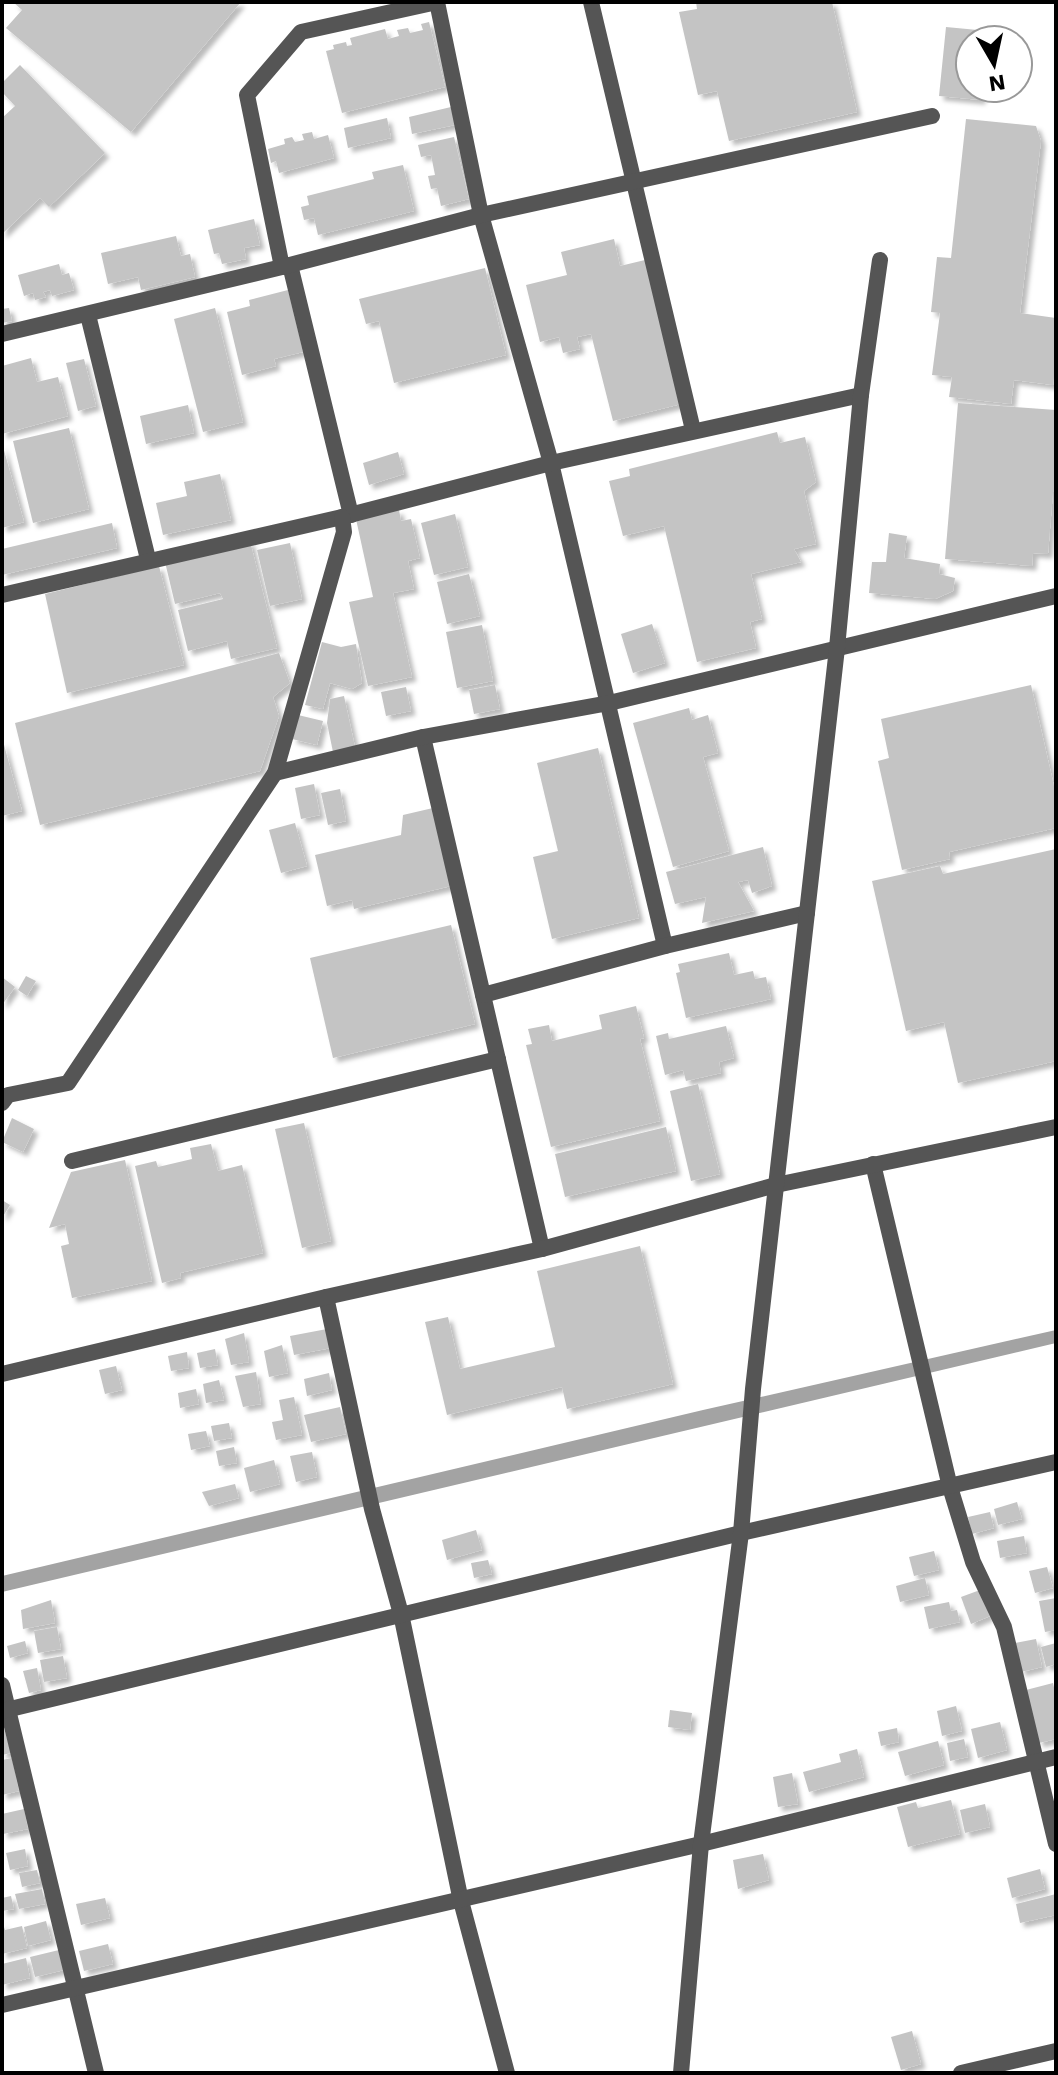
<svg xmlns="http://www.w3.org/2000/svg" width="1058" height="2075" viewBox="0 0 1058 2075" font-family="'Work Sans',sans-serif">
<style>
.water{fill:#a3a3a3}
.building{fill:#c4c4c4;filter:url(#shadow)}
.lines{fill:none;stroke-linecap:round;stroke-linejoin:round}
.minor{stroke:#555;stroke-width:16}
</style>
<defs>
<filter id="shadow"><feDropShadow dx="4.5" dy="4.5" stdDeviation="2" flood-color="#0004"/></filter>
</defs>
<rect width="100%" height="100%" fill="#fff"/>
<!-- water -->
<path class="water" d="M1056 1330V1343L2 1592V1576L703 1410Z"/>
<!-- building -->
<g class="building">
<path d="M13 2H241L131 132 6 28 22 10Z"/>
<path d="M696 2H832L857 112 729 141 717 91 698 95 679 12 697 9Z"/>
<path d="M429 22 445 87 342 113 326 51 334 49 333 45 346 42 347 46 352 45 350 38 385 29 388 39 399 36 397 30 408 28 410 33 423 30 421 24Z"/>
<path d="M946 27 988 31 987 40H970V88H982L981 100 939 96Z"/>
<path d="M20 65 105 153 49 207 40 198 2 234V118L15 106 2 92V83Z"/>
<path d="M451 107 455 125 412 134 409 117Z"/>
<path d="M387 118 391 138 348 148 344 128Z"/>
<path d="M966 119 1036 126 1041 141 1020 313 1056 318V361L1053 385 1014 380 1011 404 949 397 952 377 932 375 940 313 931 312 937 257 951 258Z"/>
<path d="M312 132 314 139 328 135 334 158 279 173 276 161 271 163 268 149 285 144 284 139 292 137 295 142 304 140 302 134Z"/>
<path d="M454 137 469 199 441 206 437 188 431 189 428 176 435 175 431 155 421 157 418 145Z"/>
<path d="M403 165 414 211 318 235 314 218 304 220 301 207 309 205 307 196 374 179 372 172Z"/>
<path d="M254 219 260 245 244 248 246 259 222 264 219 253 214 254 208 230Z"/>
<path d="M176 236 181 256 190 254 195 277 141 290 138 277 108 284 101 253Z"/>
<path d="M614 239 620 266 645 260 681 404 613 421 591 334 577 337 580 349 563 353 559 337 540 342 526 285 567 275 561 252Z"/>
<path d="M59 264 62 275 69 273 74 290 52 296 50 290 43 292 46 297 35 300 33 293 24 296 18 275Z"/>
<path d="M485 268 506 355 394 383 379 321 366 324 359 299Z"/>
<path d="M288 290 303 352 274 359 276 366 242 375 227 312 250 306 249 300Z"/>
<path d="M9 308 12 321 2 323V309Z"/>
<path d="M215 308 243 422 203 432 174 319Z"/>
<path d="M31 358 37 382 58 377 68 416 2 434V366Z"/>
<path d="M84 359 96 406 78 411 66 363Z"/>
<path d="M958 403 1056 410V492H1053L1048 554 1033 553 1032 566 945 559Z"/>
<path d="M188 405 194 433 146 444 140 416Z"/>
<path d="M69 428 89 509 33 523 13 441Z"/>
<path d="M777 432 780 443 805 437 816 482 804 491 816 544 794 549 801 562 751 574 762 619 750 622 756 648 697 662 664 526 623 536 609 481 630 476 629 469Z"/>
<path d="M2 443 24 522 2 528Z"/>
<path d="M398 452 404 474 369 485 363 463Z"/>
<path d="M220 474 231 520 163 535 156 503 187 496 184 482Z"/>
<path d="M399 510 401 521 411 519 420 558 408 561 414 589 393 593 412 677 368 686 349 602 373 597 356 519Z"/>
<path d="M455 514 468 567 434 575 421 523Z"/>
<path d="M112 523 117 548 2 575V549Z"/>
<path d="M889 533 907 536 904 558 940 564 939 574 955 578 953 591 935 599 869 593 872 562H886Z"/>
<path d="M250 541 277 648 231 659 227 641 188 651 178 610 223 599 220 593 175 604 165 562Z"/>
<path d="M290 543 302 599 270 606 257 550Z"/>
<path d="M159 566 184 665 67 693 45 594Z"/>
<path d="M469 574 480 616 447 624 437 582Z"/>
<path d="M652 624 665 663 633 673 621 634Z"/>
<path d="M482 625 493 681 457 688 446 632Z"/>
<path d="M322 642 341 647 356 644 362 683 352 689 330 683 323 709 305 705Z"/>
<path d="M279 653 290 683 273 697 279 716 260 771 40 825 15 723Z"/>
<path d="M495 685 500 709 474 714 469 690Z"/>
<path d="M1031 685 1056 795V828L949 852 950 859 902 870 878 761 889 758 881 719Z"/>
<path d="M406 687 411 711 386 716 381 692Z"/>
<path d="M344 696 355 747 333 752 327 723 330 699Z"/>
<path d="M689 708 692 720 708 715 718 753 703 757 729 851 673 867 633 723Z"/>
<path d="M298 715 323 721 317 745 292 739Z"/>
<path d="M3 741 22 811 2 816V742Z"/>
<path d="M598 748 639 918 552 939 533 857 558 851 537 763Z"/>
<path d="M314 784 320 815 301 819 295 788Z"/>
<path d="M340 789 346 821 328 825 321 793Z"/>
<path d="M433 808 451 886 354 909 352 900 327 906 315 855 401 835 403 815Z"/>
<path d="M295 823 307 866 281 873 269 830Z"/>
<path d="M763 847 772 886 752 893 748 880 738 882 754 911 702 923 706 897 675 904 666 872Z"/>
<path d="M1056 849V1061L958 1083 944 1022 906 1031 872 881 940 866 943 874Z"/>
<path d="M451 925 475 1024 333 1058 310 958Z"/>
<path d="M729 953 734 975 753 971 755 979 766 977 771 999 686 1018 676 973 680 972 678 964Z"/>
<path d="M26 976 36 981 27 996 18 990Z"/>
<path d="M2 977 15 987 2 1005Z"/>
<path d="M636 1006 644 1038 640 1039 660 1121 551 1147 526 1045 532 1044 528 1029 549 1025 552 1041 602 1029 599 1015Z"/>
<path d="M726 1026 734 1058 719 1062 721 1073 686 1081 683 1070 665 1075 656 1036 668 1033 669 1039Z"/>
<path d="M698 1084 720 1174 691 1181 670 1091Z"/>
<path d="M12 1118 34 1129 23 1152 2 1142Z"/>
<path d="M304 1123 331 1241 302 1248 275 1129Z"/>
<path d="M666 1127 676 1171 565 1197 555 1154Z"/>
<path d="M211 1144 218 1171 242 1165 263 1253 180 1273 181 1278 162 1283 135 1166 156 1161 158 1167 192 1159 190 1148Z"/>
<path d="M125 1160 152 1281 72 1298 61 1246 69 1244 65 1224 49 1228 71 1172Z"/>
<path d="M2 1200 10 1205 2 1218Z"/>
<path d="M640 1246 673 1384 567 1409 562 1387 447 1415 425 1322 448 1317 460 1369 555 1347 537 1271Z"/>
<path d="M327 1329 331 1348 294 1355 290 1336Z"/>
<path d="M244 1333 249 1362 231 1365 225 1339Z"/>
<path d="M282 1345 288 1373 269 1377 264 1351Z"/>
<path d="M215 1349 218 1365 200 1368 197 1353Z"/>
<path d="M187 1352 189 1368 171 1371 168 1356Z"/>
<path d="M116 1366 122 1390 105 1394 99 1370Z"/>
<path d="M256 1372 261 1404 243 1407 235 1376Z"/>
<path d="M329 1373 332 1390 307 1396 304 1379Z"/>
<path d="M219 1380 224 1400 206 1403 203 1384Z"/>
<path d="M196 1389 199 1404 180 1408 178 1393Z"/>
<path d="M294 1397 302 1435 276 1440 272 1422 283 1420 279 1400Z"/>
<path d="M340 1407 346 1434 311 1442 304 1415Z"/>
<path d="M229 1423 232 1438 214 1441 211 1426Z"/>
<path d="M206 1431 210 1446 191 1450 188 1434Z"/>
<path d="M234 1447 237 1463 219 1466 216 1451Z"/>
<path d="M312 1452 317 1477 296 1482 290 1456Z"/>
<path d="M274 1460 280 1484 250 1492 244 1468Z"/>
<path d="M235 1484 239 1498 209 1506 202 1492Z"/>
<path d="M1017 1502 1022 1519 998 1525 994 1509Z"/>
<path d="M990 1512 994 1528 972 1534 968 1517Z"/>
<path d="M476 1530 482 1550 447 1560 442 1540Z"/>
<path d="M1024 1536 1027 1553 1000 1558 997 1541Z"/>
<path d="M934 1551 939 1570 914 1576 909 1557Z"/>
<path d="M488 1560 492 1574 474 1578 471 1563Z"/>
<path d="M1047 1567 1053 1588 1035 1593 1029 1571Z"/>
<path d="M925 1578 929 1595 900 1602 896 1586Z"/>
<path d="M980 1590 990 1616 971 1624 961 1597Z"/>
<path d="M1056 1598V1630L1045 1632 1039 1601Z"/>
<path d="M51 1600 55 1623 23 1629 21 1610Z"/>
<path d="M949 1602 951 1611 957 1610 960 1622 929 1629 924 1607Z"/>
<path d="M57 1627 61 1649 38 1653 34 1631Z"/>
<path d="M1036 1639 1042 1667 1021 1672 1015 1643Z"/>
<path d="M25 1641 28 1653 10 1658 7 1646Z"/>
<path d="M1056 1643V1664L1046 1667 1041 1647Z"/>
<path d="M63 1656 67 1678 44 1682 40 1660Z"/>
<path d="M37 1668 41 1690 29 1693 23 1671Z"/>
<path d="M1053 1683 1056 1696V1739L1039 1743 1026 1690Z"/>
<path d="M956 1706 962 1731 942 1736 937 1711Z"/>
<path d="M670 1710 692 1713 690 1730 668 1727Z"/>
<path d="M2 1721 11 1753 2 1755Z"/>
<path d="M1000 1722 1007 1750 978 1758 971 1729Z"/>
<path d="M897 1728 899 1742 881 1746 878 1732Z"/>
<path d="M964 1739 968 1757 950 1761 947 1743Z"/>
<path d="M938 1741 944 1765 905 1776 898 1752Z"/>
<path d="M857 1749 864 1777 809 1792 803 1772 841 1762 839 1754Z"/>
<path d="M12 1758 19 1791 2 1795V1760Z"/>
<path d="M792 1773 798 1804 778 1807 773 1777Z"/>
<path d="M951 1800 960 1834 908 1847 897 1807 916 1802 918 1808Z"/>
<path d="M985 1804 990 1827 965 1833 960 1810Z"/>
<path d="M24 1809 28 1829 3 1834 2 1814Z"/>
<path d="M25 1849 28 1866 10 1870 6 1853Z"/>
<path d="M763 1854 769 1880 738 1889 733 1860Z"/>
<path d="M1040 1869 1045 1889 1012 1898 1007 1878Z"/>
<path d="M37 1870 40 1883 22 1887 19 1873Z"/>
<path d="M42 1889 45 1904 19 1909 15 1894Z"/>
<path d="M1056 1894V1915L1020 1923 1016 1904Z"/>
<path d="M11 1896 14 1909 2 1911V1898Z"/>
<path d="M105 1898 110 1918 81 1925 76 1904Z"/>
<path d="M2 1921 5 1930 22 1926 27 1948 2 1954Z"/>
<path d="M46 1921 51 1940 28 1946 24 1927Z"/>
<path d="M108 1944 113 1964 84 1971 79 1951Z"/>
<path d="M59 1950 64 1970 35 1977 30 1957Z"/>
<path d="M26 1958 30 1978 2 1985V1964Z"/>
<path d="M912 2031 921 2064 901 2070 891 2037Z"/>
</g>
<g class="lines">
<!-- minor -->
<g class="minor">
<path d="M437 2 481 215 551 463 665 946"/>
<path d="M591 2 693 430"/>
<path d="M290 265 351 515"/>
<path d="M282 267 247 95 301 32 437 2"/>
<path d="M88 315 148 559"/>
<path d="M2 334 282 267 481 215 932 116"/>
<path d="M2 595 342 517 551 463 861 395"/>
<path d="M423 737 542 1249"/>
<path d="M275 773 423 737 609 703 1056 596"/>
<path d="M483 995 665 946 807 913"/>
<path d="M2 1103 8 1095 68 1083 275 773 344 532 342 517"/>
<path d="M72 1161 498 1059"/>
<path d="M873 1164 950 1487 973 1562 1004 1627 1056 1844"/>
<path d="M326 1297 372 1509 401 1614 461 1901 507 2073"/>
<path d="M2 1374 326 1297 542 1249 776 1185 1056 1127"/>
<path d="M2 1685 96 2073"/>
<path d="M2 1711 741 1533 1056 1462"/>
<path d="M2 2005 701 1844 1056 1757"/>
<path d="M681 2073 701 1844 741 1533 753 1389 837 648 861 395 880 260"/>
<path d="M961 2073 1056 2051"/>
</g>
</g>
<!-- border -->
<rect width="1058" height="2075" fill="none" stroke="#000000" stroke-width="8"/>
<!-- north arrow -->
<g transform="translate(994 64) rotate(171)"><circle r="38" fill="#ffffff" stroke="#999999" stroke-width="2"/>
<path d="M0-6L14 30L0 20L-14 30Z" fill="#000000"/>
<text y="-12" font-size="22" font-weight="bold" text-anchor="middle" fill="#000000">N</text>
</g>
</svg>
